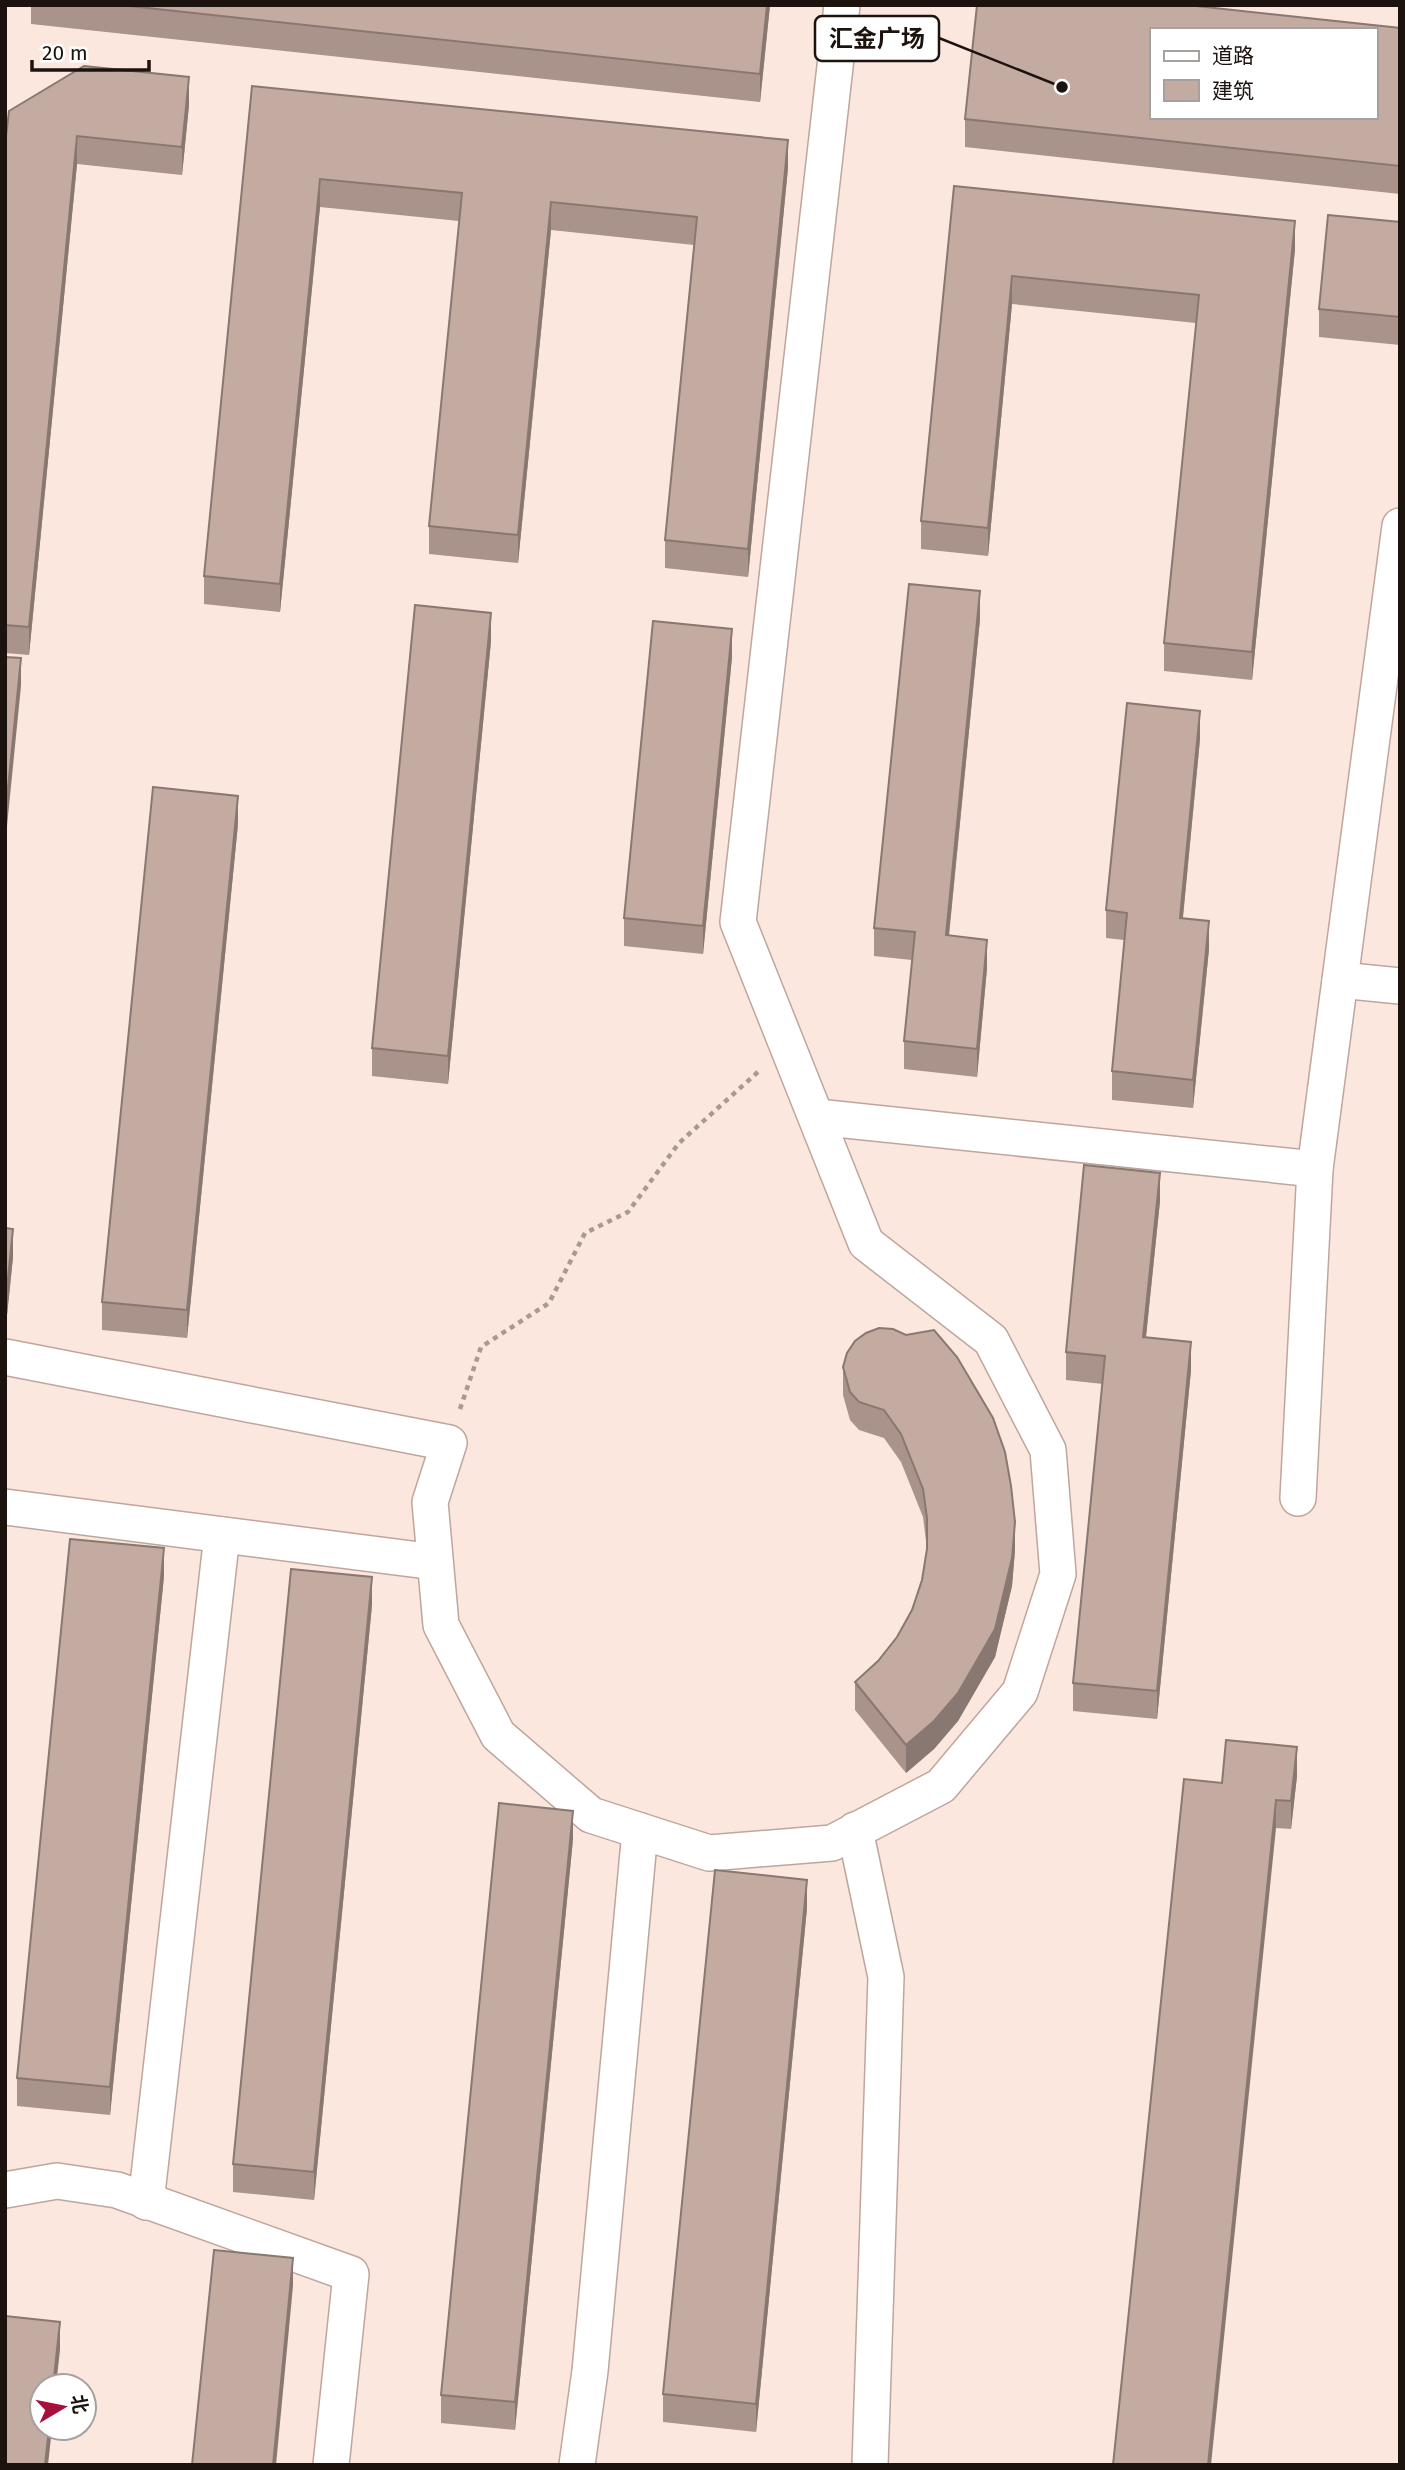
<svg xmlns="http://www.w3.org/2000/svg" width="1405" height="2470" viewBox="0 0 1405 2470" font-family="'Fira Sans','Noto Sans SC',sans-serif">
<style>
.lines{fill:none;stroke-linecap:round;stroke-linejoin:round}
.street-casing{stroke:#bfa69c;stroke-width:38}
.path{stroke:#a99992;stroke-width:4.5;stroke-dasharray:5 5;stroke-linecap:butt}
.street{stroke:#fff;stroke-width:35}
.wall{fill:#a9938a}
.shaded-wall{fill:#897871}
.building{fill:#c4aba1;stroke:#897871;stroke-width:2;fill-rule:evenodd}
.leader{fill:none;stroke:#1c130f;stroke-width:2.5}
.callout-dot{fill:#1c130f;stroke:#fff;stroke-width:2.5}
.callout{fill:#fff;stroke:#1c130f;stroke-width:2.5}
.callout-label{font-size:24px;text-anchor:middle;font-weight:bold;fill:#1c130f}
</style>
<rect width="100%" height="100%" fill="#fce7de"/>
<g class="lines">
<defs>
<g id="street">
<path d="M1340 980 1400 986"/>
<path d="M817 1117 1315 1169"/>
<path d="M5 1357 449 1443 430 1502 441 1625 498 1735 591 1815 709 1853 832 1843 941 1786 1020 1692 1058 1574 1048 1450 991 1340 866 1243 738 922 842 5"/>
<path d="M1298 1498 1315 1169 1400 526"/>
<path d="M5 1507 435 1562"/>
<path d="M855 1830 886 1977 870 2465"/>
<path d="M5 2190 57 2181 117 2190 351 2274 331 2465"/>
<path d="M146 2202 222 1535"/>
<path d="M577 2465 590 2371 640 1831"/>
</g>
</defs>
<!-- street casing -->
<use href="#street" class="street-casing"/>
<!-- path -->
<path class="path" d="M460 1409 481 1347 549 1303 585 1233 628 1212 679 1143 759 1071"/>
<!-- street -->
<use href="#street" class="street"/>
</g>
<!-- wall -->
<g class="wall">
<path d="M31 5H770L760 102 31 24Z"/>
<path d="M1400 28V194L965 147V119Z"/>
<path d="M252 86 788 168 748 577 665 568V540L694 245 551 230 518 563 429 554V526L459 221 320 207 280 612 204 604V576Z"/>
<path d="M189 105 182 175 77 164 29 655 5 653V145Z"/>
<path d="M954 186 1295 249 1252 680 1164 671V643L1196 323 1012 304 988 556 921 549V521Z"/>
<path d="M1400 222V345L1319 337V309Z"/>
<path d="M980 619 949 936 987 968 977 1077 904 1069V1041L912 960 874 956V928Z"/>
<path d="M491 641 448 1084 372 1076V1048Z"/>
<path d="M732 657 703 954 624 946V918Z"/>
<path d="M1200 739 1183 918 1209 949 1193 1108 1112 1100V1071L1124 940 1106 938V910Z"/>
<path d="M238 824 187 1338 102 1330V1302Z"/>
<path d="M1160 1201 1146 1337 1191 1370 1157 1719 1073 1711V1683L1103 1384 1066 1380V1352Z"/>
<path d="M5 1228 13 1257 6 1325H5Z"/>
<path d="M843 1367 1015 1550 1012 1586 995 1657 958 1721 934 1749 906 1773 855 1710V1682L878 1661 897 1637 912 1610 922 1580 927 1549 923 1517 901 1462 884 1438 859 1430 850 1420 843 1395Z"/>
<path d="M164 1576 110 2115 17 2106V2078Z"/>
<path d="M372 1605 314 2200 233 2192V2164Z"/>
<path d="M1297 1776 1291 1829 1276 1828 1222 1783Z"/>
<path d="M573 1839 515 2430 441 2423V2395Z"/>
<path d="M807 1908 756 2432 663 2422V2394Z"/>
</g>
<!-- shaded-wall -->
<g class="shaded-wall">
<path d="M767 5H770L760 102V74Z"/>
<path d="M189 77V105L182 175V147Z"/>
<path d="M77 136V164L29 655V627Z"/>
<path d="M788 140V168L748 577V549Z"/>
<path d="M320 179V207L280 612V584Z"/>
<path d="M551 202V230L518 563V535Z"/>
<path d="M1295 221V249L1252 680V652Z"/>
<path d="M1012 276V304L988 556V528Z"/>
<path d="M980 591V619L946 963V935Z"/>
<path d="M491 613V641L448 1084V1056Z"/>
<path d="M732 629V657L703 954V926Z"/>
<path d="M21 658V686L5 846V818Z"/>
<path d="M1200 711V739L1180 946V918Z"/>
<path d="M238 796V824L187 1338V1310Z"/>
<path d="M1209 921V949L1193 1108V1080Z"/>
<path d="M987 940V968L977 1077V1049Z"/>
<path d="M1160 1173V1201L1143 1365V1337Z"/>
<path d="M13 1229V1257L6 1325V1297Z"/>
<path d="M1191 1342V1370L1157 1719V1691Z"/>
<path d="M1015 1522V1550L1012 1586 995 1657 958 1721 934 1749 906 1773V1745Z"/>
<path d="M164 1548V1576L110 2115V2087Z"/>
<path d="M372 1577V1605L314 2200V2172Z"/>
<path d="M1297 1747V1776L1291 1829V1801Z"/>
<path d="M1276 1800V1828L1211 2465H1208Z"/>
<path d="M573 1811V1839L515 2430V2402Z"/>
<path d="M807 1880V1908L756 2432V2404Z"/>
<path d="M293 2258V2286L276 2465H273Z"/>
<path d="M60 2322V2350L56 2386H53Z"/>
<path d="M49 2428H52L48 2465H45Z"/>
</g>
<!-- building -->
<g class="building">
<path d="M120 5H767L760 74Z"/>
<path d="M977 5H1187L1400 28V166L965 119ZM1151 30H1375V117H1151Z"/>
<path d="M84 66 189 77 182 147 77 136 29 627 5 625V145L9 111Z"/>
<path d="M252 86 788 140 748 549 665 540 697 217 551 202 518 535 429 526 462 193 320 179 280 584 204 576Z"/>
<path d="M954 186 1295 221 1252 652 1164 643 1199 295 1012 276 988 528 921 521Z"/>
<path d="M1328 215 1400 222V317L1319 309Z"/>
<path d="M909 584 980 591 946 935 987 940 977 1049 904 1041 915 932 874 928Z"/>
<path d="M415 605 491 613 448 1056 372 1048Z"/>
<path d="M653 621 732 629 703 926 624 918Z"/>
<path d="M5 657 21 658 5 818Z"/>
<path d="M1127 703 1200 711 1180 918 1209 921 1193 1080 1112 1071 1127 913 1106 910Z"/>
<path d="M153 787 238 796 187 1310 102 1302Z"/>
<path d="M1084 1165 1160 1173 1143 1337 1191 1342 1157 1691 1073 1683 1105 1356 1066 1352Z"/>
<path d="M5 1228 13 1229 6 1297H5Z"/>
<path d="M879 1328 893 1329 906 1335 934 1330 957 1357 993 1418 1005 1452 1011 1486 1015 1522 1012 1558 995 1629 958 1693 934 1721 906 1745 855 1682 878 1661 897 1637 912 1610 922 1580 927 1549V1518L923 1489 901 1434 884 1410 859 1402 850 1392 843 1367 847 1353 855 1341 866 1333Z"/>
<path d="M70 1539 164 1548 110 2087 17 2078Z"/>
<path d="M291 1569 372 1577 314 2172 233 2164Z"/>
<path d="M1226 1740 1297 1747 1291 1801 1276 1800 1208 2465H1113L1184 1779 1222 1783Z"/>
<path d="M499 1803 573 1811 515 2402 441 2395Z"/>
<path d="M715 1870 807 1880 756 2404 663 2394Z"/>
<path d="M214 2250 293 2258 273 2465H192Z"/>
<path d="M5 2316 60 2322 53 2386H42V2428H49L45 2465H5Z"/>
</g>
<!-- callouts -->
<path class="leader" d="M1062 87L939 38"/>
<circle class="callout-dot" cx="1062" cy="87" r="7"/>
<rect class="callout" x="815" y="16" width="124" height="45" rx="7"/>
<g class="callout-label">
<text x="877" y="47">汇金广场</text>
</g>
<!-- border -->
<rect width="1405" height="2470" fill="none" stroke="#1c130f" stroke-width="14"/>
<!-- legend -->
<rect x="1150" y="28" width="228" height="91" fill="#ffffff" stroke="#a4a19f" stroke-width="2"/>
<rect x="1164" y="51" width="35" height="10" fill="#ffffff" stroke="#a4a19f" stroke-width="2"/>
<text x="1212" y="63" font-size="21" fill="#1c130f">道路</text>
<rect x="1164" y="80" width="35" height="21" fill="#c4aba1" stroke="#a4a19f" stroke-width="2"/>
<text x="1212" y="98" font-size="21" fill="#1c130f">建筑</text>
<!-- north arrow -->
<g transform="translate(63 2407) rotate(80)"><circle r="33" fill="#ffffff" stroke="#a4a19f" stroke-width="2"/>
<path d="M0-5L12 26L0 18L-12 26Z" fill="#a70f3c"/>
<text y="-10" font-size="19" font-weight="bold" text-anchor="middle" fill="#1c130f">北</text>
</g>
<!-- scale -->
<path d="M32 60v10h117v-10" fill="none" stroke="#1c130f" stroke-width="3.5"/>
<text x="42" y="60" font-size="21" fill="#1c130f" stroke="#ffffff" stroke-width="5" paint-order="stroke">20 m</text>
</svg>
